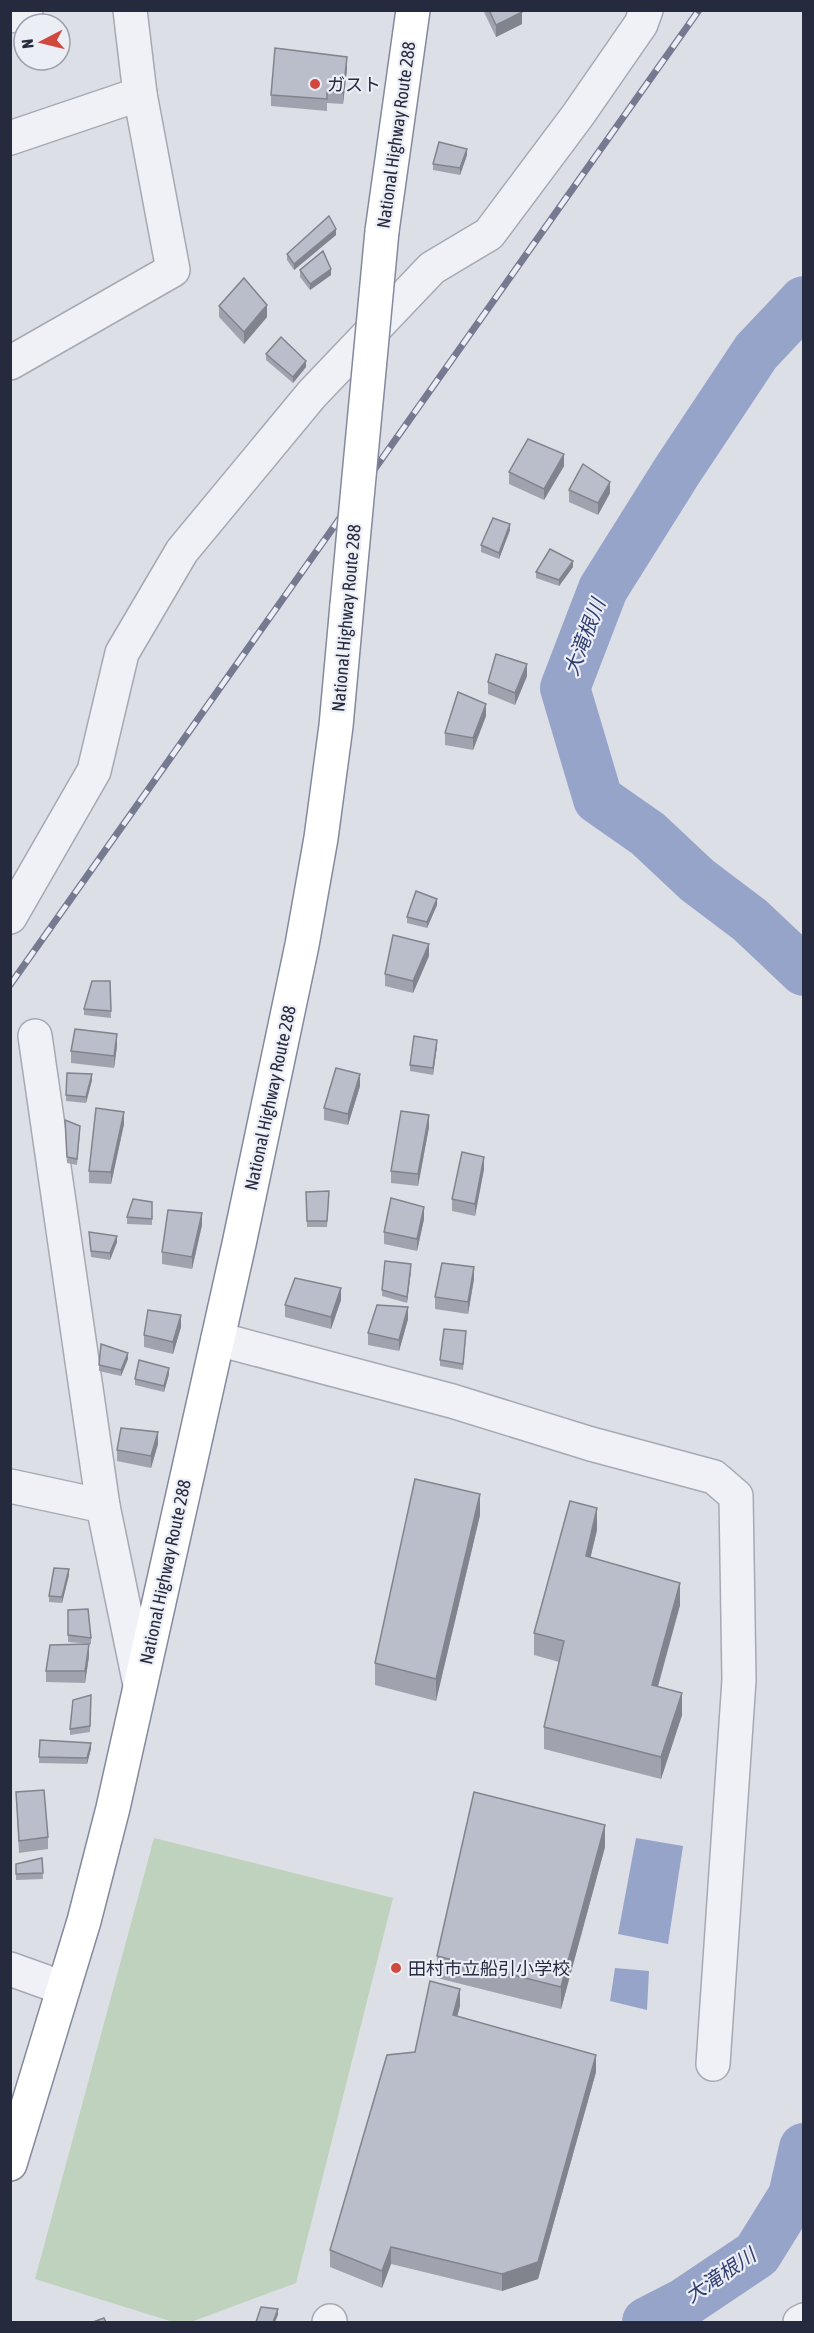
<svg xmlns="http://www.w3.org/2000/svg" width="814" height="2333" viewBox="0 0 814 2333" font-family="'Asap Condensed','Noto Sans JP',sans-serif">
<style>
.green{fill:#bfd2be}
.water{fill:#97a4c9}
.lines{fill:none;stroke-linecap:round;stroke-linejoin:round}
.river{stroke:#97a4c9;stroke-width:50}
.minor-casing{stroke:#a6a9b4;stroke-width:36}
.highway-casing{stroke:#84899e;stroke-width:36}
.minor{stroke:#f0f1f6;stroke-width:33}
.highway{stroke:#fff;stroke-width:33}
.rail-casing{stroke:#767a91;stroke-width:7}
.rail{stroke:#eceef5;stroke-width:4.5;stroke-dasharray:14;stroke-linecap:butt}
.highway-bridge-casing{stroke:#84899e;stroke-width:36;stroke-linecap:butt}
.highway-bridge{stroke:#fff;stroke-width:33}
.wall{fill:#a0a3ae}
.shaded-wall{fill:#82848d}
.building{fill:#babdca;stroke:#82848d;stroke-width:1.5}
.poi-dot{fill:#d1493e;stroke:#eceef5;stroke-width:2}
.labels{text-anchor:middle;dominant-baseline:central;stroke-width:4.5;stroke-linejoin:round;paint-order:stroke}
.poi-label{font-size:18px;fill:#262a3e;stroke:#eceef5;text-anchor:start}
.street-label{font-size:18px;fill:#262a3e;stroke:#eceef5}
.water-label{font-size:20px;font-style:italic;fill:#303e73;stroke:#eceef5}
</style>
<rect width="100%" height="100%" fill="#dddfe7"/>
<!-- green -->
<path class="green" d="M154 1838 393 1898 296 2283 191 2322H173L35 2279Z"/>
<!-- water -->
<g class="water">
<path d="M636 1838 683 1846 668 1944 618 1934Z"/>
<path d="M615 1968 649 1971 647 2010 610 2001Z"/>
</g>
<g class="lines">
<!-- river -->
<g class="river">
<path d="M804 301 756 352 677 471 603 589 565 688 598 799 648 834 697 880 750 920 804 971"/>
<path d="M647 2322 684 2303 757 2254 793 2196 804 2148"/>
</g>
<defs>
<g id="minor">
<path d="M10 16 26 10"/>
<path d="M10 138 140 94"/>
<path d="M10 363 173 270 140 94 130 10"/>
<path d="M10 917 94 771 122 653 182 551 312 394 432 268 489 234 578 115 641 24 646 10"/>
<path d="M35 1036 103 1506 140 1685"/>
<path d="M218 1339 452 1401 591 1444 714 1477 736 1496 739 1680 713 2064"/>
<path d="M10 1486 103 1506"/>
<path d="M10 1969 63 1988"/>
<path d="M329 2322 330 2321"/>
<path d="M800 2322 804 2320"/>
</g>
<g id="highway">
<path d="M382 231 413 10"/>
<path d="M10 2164 84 1921 113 1808 239 1244 302 945 321 838 336 726 347 605"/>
</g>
</defs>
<!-- minor casing -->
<use href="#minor" class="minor-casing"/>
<!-- highway casing -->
<use href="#highway" class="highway-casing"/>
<!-- minor -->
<use href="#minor" class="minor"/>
<!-- highway -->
<use href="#highway" class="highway"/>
<defs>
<path id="rail" d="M10 985 699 10"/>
</defs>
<!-- rail casing -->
<use href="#rail" class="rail-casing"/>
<!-- rail -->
<use href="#rail" class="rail"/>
<defs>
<path id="highway-bridge" d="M347 605 382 231"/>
</defs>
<!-- highway-bridge casing -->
<use href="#highway-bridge" class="highway-bridge-casing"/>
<!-- highway-bridge -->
<use href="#highway-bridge" class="highway-bridge"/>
</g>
<!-- wall -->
<g class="wall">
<path d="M483 10H521L522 24 496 37Z"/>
<path d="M347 69 343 104 327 103V111L271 106V95Z"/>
<path d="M467 155 460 175 433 170V164Z"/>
<path d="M336 235 294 270 287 260V254Z"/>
<path d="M300 270 331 275 310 290 300 277Z"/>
<path d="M219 306 267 317 244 344 219 317Z"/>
<path d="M266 354 306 367 293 383 266 360Z"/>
<path d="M564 466 544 500 509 484V472Z"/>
<path d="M569 490 610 493 598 515 569 502Z"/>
<path d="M510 530 499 559 481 552V545Z"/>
<path d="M573 567 559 586 536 578V572Z"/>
<path d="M527 676 515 705 488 694V682Z"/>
<path d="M486 716 473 750 445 745V733Z"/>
<path d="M437 905 427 928 407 923V917Z"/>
<path d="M429 956 413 993 385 986V974Z"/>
<path d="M110 981 111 1018 84 1015V1009Z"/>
<path d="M117 1046 114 1068 71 1063V1051Z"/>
<path d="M437 1046 433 1075 410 1071V1065Z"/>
<path d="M92 1080 86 1103 66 1101V1095Z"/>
<path d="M360 1086 348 1125 324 1120V1108Z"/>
<path d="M124 1124 111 1184 89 1183V1171Z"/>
<path d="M65 1126 80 1132 77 1165 67 1163Z"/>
<path d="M429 1127 418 1186 391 1183V1171Z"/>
<path d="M484 1169 475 1216 452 1211V1199Z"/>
<path d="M306 1192 329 1198 327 1227H307Z"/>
<path d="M152 1202V1225L127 1224V1217Z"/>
<path d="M424 1219 417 1251 384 1244V1232Z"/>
<path d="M202 1225 192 1269 162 1264V1252Z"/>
<path d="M89 1232 117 1242 110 1260 91 1257Z"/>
<path d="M411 1270 407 1303 382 1296V1290Z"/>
<path d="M474 1279 468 1314 435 1309V1297Z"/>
<path d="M341 1300 331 1329 285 1317V1305Z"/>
<path d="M408 1319 399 1351 368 1345V1333Z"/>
<path d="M181 1327 173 1354 144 1347V1335Z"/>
<path d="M466 1337 463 1370 440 1366V1360Z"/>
<path d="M128 1359 121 1376 99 1371V1365Z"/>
<path d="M169 1374 164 1392 135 1385V1379Z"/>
<path d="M158 1444 151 1468 117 1461V1450Z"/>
<path d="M480 1515 436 1701 375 1685V1663Z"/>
<path d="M597 1530 590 1557 680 1605 658 1687 682 1715 661 1779 544 1749V1727L559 1662 534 1655V1633Z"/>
<path d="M69 1575 62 1603 49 1602V1596Z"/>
<path d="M68 1610 91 1638V1644L68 1642Z"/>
<path d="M89 1656 85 1683 46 1682V1671Z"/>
<path d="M91 1695 90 1732 70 1735V1729Z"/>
<path d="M40 1740 91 1749 87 1764 39 1763Z"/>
<path d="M16 1792 48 1837V1849L19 1853Z"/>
<path d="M605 1847 561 2009 437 1978V1956Z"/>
<path d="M42 1858 43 1879 16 1880V1864Z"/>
<path d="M460 2006 457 2016 596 2072 538 2279 502 2291 391 2264 382 2288 330 2267V2250L415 2052Z"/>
</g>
<!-- shaded-wall -->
<g class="shaded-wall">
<path d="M522 12V24L496 37V25Z"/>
<path d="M347 57V69L343 104V93Z"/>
<path d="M467 149V155L460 175V168Z"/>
<path d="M336 229V235L294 270V264Z"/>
<path d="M331 269V275L310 290V284Z"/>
<path d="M267 305V317L244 344V332Z"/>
<path d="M306 361V367L293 383V377Z"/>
<path d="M564 454V466L544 500V489Z"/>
<path d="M610 482V493L598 515V503Z"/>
<path d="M510 524V530L499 559V553Z"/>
<path d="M573 561V567L559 586V580Z"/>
<path d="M527 664V676L515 705V693Z"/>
<path d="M486 704V716L473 750V738Z"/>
<path d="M437 899V905L427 928V922Z"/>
<path d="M429 944V956L413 993V981Z"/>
<path d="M117 1034V1046L114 1068V1056Z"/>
<path d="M437 1040V1046L433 1075V1068Z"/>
<path d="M92 1074V1080L86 1103V1097Z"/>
<path d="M360 1074V1086L348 1125V1114Z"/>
<path d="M124 1112V1124L111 1184V1172Z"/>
<path d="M429 1115V1127L418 1186V1174Z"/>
<path d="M484 1157V1169L475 1216V1204Z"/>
<path d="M424 1207V1219L417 1251V1239Z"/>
<path d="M202 1213V1225L192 1269V1257Z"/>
<path d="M117 1236V1242L110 1260V1253Z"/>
<path d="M411 1264V1270L407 1303V1297Z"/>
<path d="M474 1267V1279L468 1314V1302Z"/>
<path d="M341 1288V1300L331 1329V1317Z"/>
<path d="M408 1307V1319L399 1351V1340Z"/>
<path d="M181 1315V1327L173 1354V1342Z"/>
<path d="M128 1353V1359L121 1376V1370Z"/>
<path d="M169 1368V1374L164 1392V1386Z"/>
<path d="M158 1432V1444L151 1468V1456Z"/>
<path d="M480 1494V1515L436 1701V1679Z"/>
<path d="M597 1508V1530L586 1577V1556Z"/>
<path d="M69 1569V1575L62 1603V1597Z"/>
<path d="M680 1583V1605L652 1707V1685Z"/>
<path d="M89 1644V1656L85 1683V1671Z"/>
<path d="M682 1693V1715L661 1779V1757Z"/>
<path d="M91 1743V1749L87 1764V1758Z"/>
<path d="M605 1825V1847L561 2009V1987Z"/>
<path d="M460 1989V2006L453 2032V2015Z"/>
<path d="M596 2055V2072L538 2279 502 2291V2274Z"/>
<path d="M391 2247V2264L382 2288V2271Z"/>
<path d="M278 2309V2315L275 2322H273Z"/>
</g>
<!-- building -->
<g class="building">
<path d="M489 10H521L522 12 496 25Z"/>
<path d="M275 48 347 57 343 93 327 91V99L271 95Z"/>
<path d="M439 142 467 149 460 168 433 164Z"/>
<path d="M329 216 336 229 294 264 287 254Z"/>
<path d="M323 251 331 269 310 284 300 270Z"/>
<path d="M244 278 267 305 244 332 219 306Z"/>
<path d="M281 337 306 361 293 377 266 354Z"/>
<path d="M528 439 564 454 544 489 509 472Z"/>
<path d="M583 464 610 482 598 503 569 490Z"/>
<path d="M493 518 510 524 499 553 481 545Z"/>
<path d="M550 549 573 561 559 580 536 572Z"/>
<path d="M496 654 527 664 515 693 488 682Z"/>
<path d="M458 692 486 704 473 738 445 733Z"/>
<path d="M416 891 437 899 427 922 407 917Z"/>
<path d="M393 935 429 944 413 981 385 974Z"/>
<path d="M92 981H110L111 1011 84 1009Z"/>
<path d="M75 1029 117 1034 114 1056 71 1051Z"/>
<path d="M414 1036 437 1040 433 1068 410 1065Z"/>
<path d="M336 1068 360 1074 348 1114 324 1108Z"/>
<path d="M67 1073 92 1074 86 1097 66 1095Z"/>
<path d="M96 1108 124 1112 111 1172 89 1171Z"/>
<path d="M401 1111 429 1115 418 1174 391 1171Z"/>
<path d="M65 1120 80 1126 77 1159 67 1157Z"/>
<path d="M462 1152 484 1157 475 1204 452 1199Z"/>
<path d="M329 1191 327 1221H307L306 1192Z"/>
<path d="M391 1198 424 1207 417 1239 384 1232Z"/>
<path d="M133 1199 152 1202V1219L127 1217Z"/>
<path d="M168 1210 202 1213 192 1257 162 1252Z"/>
<path d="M89 1232 117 1236 110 1253 91 1251Z"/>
<path d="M385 1261 411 1264 407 1297 382 1290Z"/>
<path d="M442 1263 474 1267 468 1302 435 1297Z"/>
<path d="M295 1278 341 1288 331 1317 285 1305Z"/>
<path d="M377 1305 408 1307 399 1340 368 1333Z"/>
<path d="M148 1310 181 1315 173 1342 144 1335Z"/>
<path d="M444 1329 466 1331 463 1364 440 1360Z"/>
<path d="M101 1344 128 1353 121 1370 99 1365Z"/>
<path d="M139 1360 169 1368 164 1386 135 1379Z"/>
<path d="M121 1428 158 1432 151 1456 117 1450Z"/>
<path d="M415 1479 480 1494 436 1679 375 1663Z"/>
<path d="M570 1501 597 1508 586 1556 680 1583 652 1685 682 1693 661 1757 544 1727 564 1641 534 1633Z"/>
<path d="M54 1568 69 1569 62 1597 49 1596Z"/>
<path d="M88 1609 91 1638 68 1635V1610Z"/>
<path d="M89 1644 85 1671H46L50 1645Z"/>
<path d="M91 1695 90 1726 70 1729 73 1700Z"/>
<path d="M40 1740 91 1743 87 1758 39 1757Z"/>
<path d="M44 1790 48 1837 19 1841 16 1792Z"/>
<path d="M474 1792 605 1825 561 1987 437 1956Z"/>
<path d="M42 1858 43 1873 16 1874V1864Z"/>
<path d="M430 1981 460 1989 453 2015 596 2055 538 2262 502 2274 391 2247 382 2271 330 2250 387 2055 415 2052Z"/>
<path d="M261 2307 278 2309 273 2322H256Z"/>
<path d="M104 2318 106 2322H93Z"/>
</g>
<!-- markers -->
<g class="poi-dot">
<circle cx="315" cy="84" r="6"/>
<circle cx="396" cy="1968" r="6"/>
</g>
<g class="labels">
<!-- poi labels -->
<g class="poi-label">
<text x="327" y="84">ガスト</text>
<text x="408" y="1968">田村市立船引小学校</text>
</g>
<!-- street labels -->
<g class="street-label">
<text transform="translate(396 135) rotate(-82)">National Highway Route 288</text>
<text transform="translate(346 618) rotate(-85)">National Highway Route 288</text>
<text transform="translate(270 1098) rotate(-78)">National Highway Route 288</text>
<text transform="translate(165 1572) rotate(-78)">National Highway Route 288</text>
</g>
<!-- water labels -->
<g class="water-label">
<text transform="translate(584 637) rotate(-69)">大滝根川</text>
<text transform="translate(720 2275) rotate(-34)">大滝根川</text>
</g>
</g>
<!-- border -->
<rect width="814" height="2333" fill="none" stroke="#262a3e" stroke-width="24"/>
<!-- north arrow -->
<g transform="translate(42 42) rotate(263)"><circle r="28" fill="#eceef5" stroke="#9da0ac" stroke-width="1.5"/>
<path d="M0-4.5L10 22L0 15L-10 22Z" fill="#d1493e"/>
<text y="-9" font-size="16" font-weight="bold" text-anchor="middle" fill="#262a3e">N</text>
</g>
</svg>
